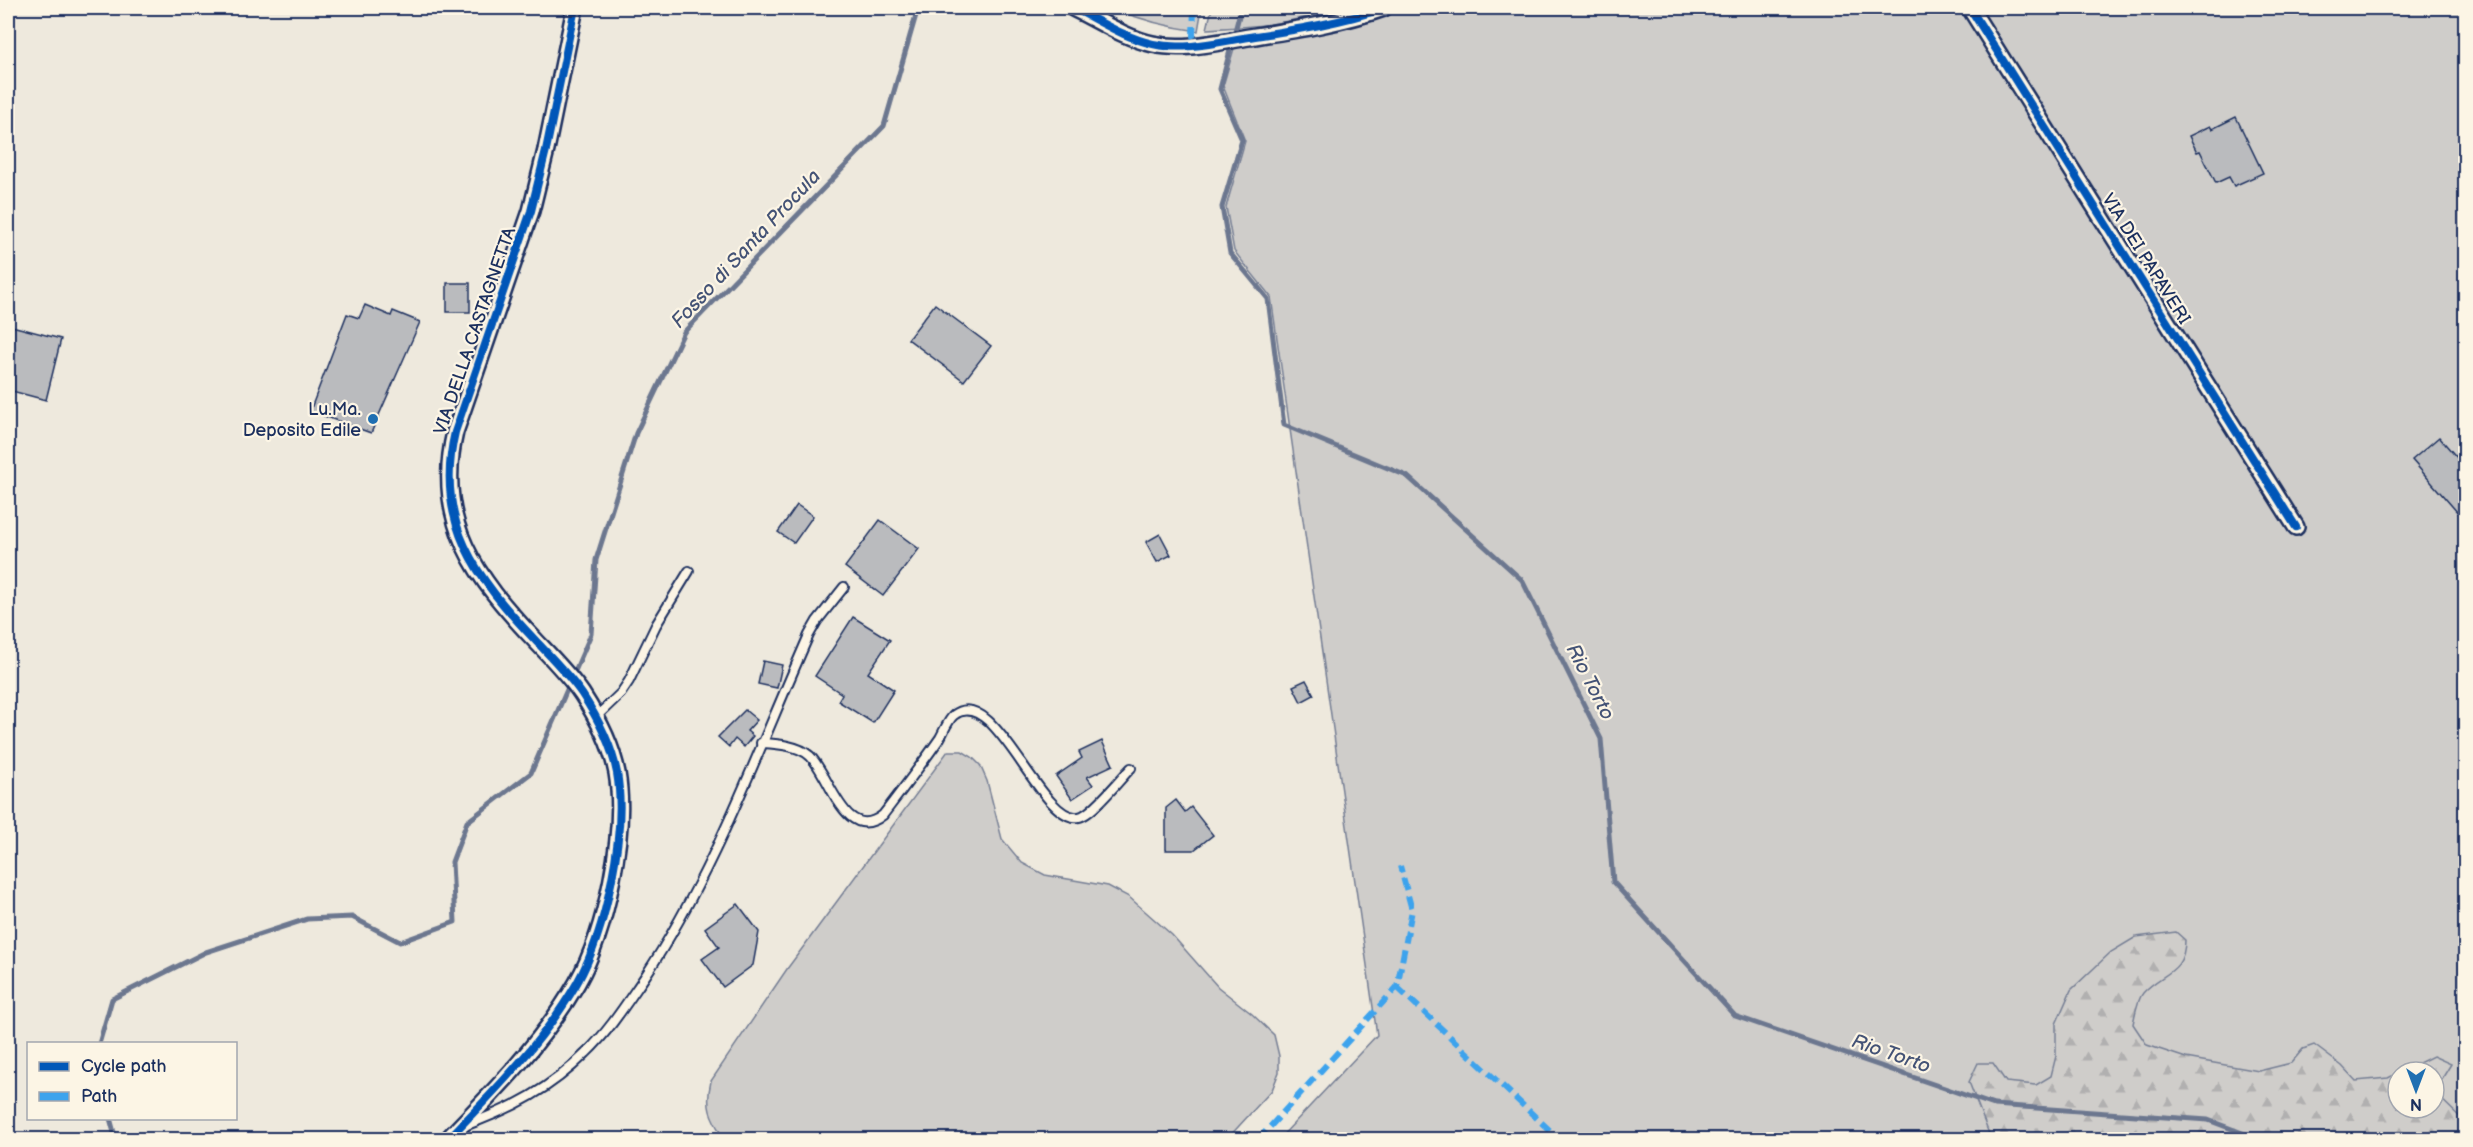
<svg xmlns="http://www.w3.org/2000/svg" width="2473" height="1147" viewBox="0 0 2473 1147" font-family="'Balsamiq Sans',sans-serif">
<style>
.green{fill:#cfcdca;stroke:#757e94;stroke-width:1.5;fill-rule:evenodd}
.forest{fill:url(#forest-firs);stroke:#757e94;stroke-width:1.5}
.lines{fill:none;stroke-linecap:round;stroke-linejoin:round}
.stream{stroke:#6c778f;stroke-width:5}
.building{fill:#babbbe;stroke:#1b2f5e;stroke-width:1.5}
.lane-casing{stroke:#1b2f5e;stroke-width:12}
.street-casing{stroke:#1b2f5e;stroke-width:20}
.lane{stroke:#fcf5e5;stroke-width:8}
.street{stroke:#fcf5e5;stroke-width:15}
.quiet{stroke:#3da3ed;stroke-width:6;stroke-dasharray:12 6;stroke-linecap:butt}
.cycleway-casing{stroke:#fcf5e5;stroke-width:11}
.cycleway{stroke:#0057b8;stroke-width:8}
.poi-dot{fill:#1f6fb2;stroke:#fcf5e5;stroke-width:2}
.labels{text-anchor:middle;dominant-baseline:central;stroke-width:4.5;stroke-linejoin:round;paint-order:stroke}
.street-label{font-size:18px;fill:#1b2f5e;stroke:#fcf5e5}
.poi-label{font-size:18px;fill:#1b2f5e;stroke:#fcf5e5;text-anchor:end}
.water-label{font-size:20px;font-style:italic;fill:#445376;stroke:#fcf5e5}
</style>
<defs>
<pattern id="forest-firs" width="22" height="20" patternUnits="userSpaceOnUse" patternTransform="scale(1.5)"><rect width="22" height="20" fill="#cfcdca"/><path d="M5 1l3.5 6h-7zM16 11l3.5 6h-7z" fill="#b1b0b0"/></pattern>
</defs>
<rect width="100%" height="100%" fill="#eee9dd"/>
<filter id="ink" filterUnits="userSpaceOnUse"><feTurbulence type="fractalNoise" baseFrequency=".0167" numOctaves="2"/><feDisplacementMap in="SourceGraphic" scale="12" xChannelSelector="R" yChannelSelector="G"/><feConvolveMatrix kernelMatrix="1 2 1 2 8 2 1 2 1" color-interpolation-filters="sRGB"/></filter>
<g filter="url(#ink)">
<!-- green -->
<g class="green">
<path d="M1112 8H1202L1198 31C1167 27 1141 20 1112 8Z"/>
<path d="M1212 8H1332C1293 25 1249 27 1207 29Z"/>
<path d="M1398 8H2465V1139H1279L1377 1035 1271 297 1234 251 1226 207 1245 141 1223 86 1235 45 1338 27ZM2398 1072H2434V1108H2398Z"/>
<path d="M948 751H962L972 757 980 765 987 781 1002 839 1022 863 1045 875 1108 886 1129 897 1172 935 1218 987 1252 1014 1274 1035 1279 1056V1072L1272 1090 1227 1139H724C710 1116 705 1107 711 1081L787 969Z"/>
</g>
<!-- forest -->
<g class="forest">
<path d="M2176 932 2185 940C2185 974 2162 972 2143 993 2137 1000 2135 1015 2133 1024L2147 1045 2186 1058 2259 1071 2291 1063 2303 1049 2314 1045 2342 1066 2356 1081 2388 1078 2398 1073V1108H2434V1092L2465 1122V1139H1991L1969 1082 1978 1063H1993L2006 1082 2036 1085 2051 1076 2056 1056V1024L2071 990 2111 952 2136 937Z"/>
<path d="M2433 1056 2451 1064 2434 1092V1072H2401Z"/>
</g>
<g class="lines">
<!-- stream -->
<g class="stream">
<path d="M1241 8 1220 89 1242 140 1222 207 1230 253 1268 299 1284 425 1407 476 1522 580 1601 739 1613 882 1735 1016 1994 1105 2208 1120 2261 1140"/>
<path d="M99 1044 112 999 206 952 307 919 352 917 400 942 455 922 452 862 467 822 531 773 591 634 596 560 636 433 684 332 884 126 918 8"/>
<path d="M110 1118 116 1140"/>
</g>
</g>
<!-- building -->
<g class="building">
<path d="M2236 117 2263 173 2234 186 2229 177 2216 183 2200 151 2197 152 2189 136 2210 126 2212 129Z"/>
<rect x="447" y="283" width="23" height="29"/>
<path d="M935 304 991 346 964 381 908 339Z"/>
<path d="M365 305 391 316 393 311 420 322 371 433 310 411 347 314 359 318Z"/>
<path d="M8 325 61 339 46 400 8 390Z"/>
<path d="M2439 437 2466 468V507L2458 513 2412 460Z"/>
<path d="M797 505 813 516 794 543 778 532Z"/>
<path d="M880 520 919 549 883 596 845 567Z"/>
<path d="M1160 534 1171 555 1157 562 1146 542Z"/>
<path d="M853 617 890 640 868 673 894 690 873 723 838 701 842 694 815 676Z"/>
<path d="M763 661 782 665 777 688 758 684Z"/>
<path d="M1306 680 1314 695 1301 702 1293 686Z"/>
<path d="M745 710 757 720 747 731 753 736 744 747 735 739 729 747 718 737Z"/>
<path d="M1102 741 1113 765 1087 777 1093 785 1072 799 1056 776 1082 758 1079 752Z"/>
<path d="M1176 800 1185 812 1191 807 1213 835 1194 850H1166V808Z"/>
<path d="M738 904 759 932 753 965 723 987 702 959 719 947 705 928Z"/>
</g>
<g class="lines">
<defs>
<g id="lane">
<path d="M596 717 621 693 629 681 656 625 689 571"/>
<path d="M761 743C777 744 798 745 810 756 830 775 845 845 883 815 902 790 922 764 940 738 944 731 948 720 954 715 995 683 1040 824 1079 817 1092 815 1121 778 1131 768"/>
<path d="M467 1125C513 1108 550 1089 586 1053 609 1031 626 1004 644 978 714 873 758 750 809 635L817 621 844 587"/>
</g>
<g id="street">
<path d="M1073 8C1098 20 1125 38 1153 44 1184 51 1218 42 1249 37 1294 30 1341 23 1384 8"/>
<path d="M1970 8 2296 527"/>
<path d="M447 1140C494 1092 543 1042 577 983 606 932 627 831 617 773 612 746 597 717 582 694 569 675 551 657 535 640 476 578 434 522 455 432L531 211 546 150 575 8"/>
</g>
</defs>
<!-- lane casing -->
<use href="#lane" class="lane-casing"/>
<!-- street casing -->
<use href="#street" class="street-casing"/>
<!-- lane -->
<use href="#lane" class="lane"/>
<!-- street -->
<use href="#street" class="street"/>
<!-- quiet -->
<g class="quiet">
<path d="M1194 8 1193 36 1196 46"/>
<path d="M1397 987 1560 1140"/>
<path d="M1258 1140 1397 987 1412 910 1400 866"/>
</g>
<defs>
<g id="cycleway">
<path d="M1073 8C1098 20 1125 38 1153 44 1184 51 1218 42 1249 37 1294 30 1341 23 1384 8"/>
<path d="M1970 8 2296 527"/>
<path d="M447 1140C494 1092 543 1042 577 983 606 932 627 831 617 773 612 746 597 717 582 694 569 675 551 657 535 640 476 578 434 522 455 432L531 211 546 150 575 8"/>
</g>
</defs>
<!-- cycleway casing -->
<use href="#cycleway" class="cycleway-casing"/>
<!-- cycleway -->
<use href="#cycleway" class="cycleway"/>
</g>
</g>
<!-- markers -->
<circle class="poi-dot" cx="373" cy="419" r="6"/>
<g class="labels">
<!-- street labels -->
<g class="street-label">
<text transform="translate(2146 259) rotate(58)">VIA DEI PAPAVERI</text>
<text transform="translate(475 331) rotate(-71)">VIA DELLA CASTAGNETTA</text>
</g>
<!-- poi labels -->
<g class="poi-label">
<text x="361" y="409">Lu.Ma.<tspan x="361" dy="21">Deposito Edile</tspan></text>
</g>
<!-- water labels -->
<g class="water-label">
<text transform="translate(746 249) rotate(-47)">Fosso di Santa Procula</text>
<text transform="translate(1590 682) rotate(63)">Rio Torto</text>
<text transform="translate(1891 1054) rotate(19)">Rio Torto</text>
</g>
</g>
<!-- margin -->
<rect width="2473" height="1147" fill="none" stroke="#fcf5e5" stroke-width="30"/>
<rect x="15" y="15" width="2443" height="1117" fill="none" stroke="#1b2f5e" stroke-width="2" filter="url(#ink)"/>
<!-- legend -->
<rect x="27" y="1042" width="210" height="78" fill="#fcf5e5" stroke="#a2a6af" stroke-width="1.5"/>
<rect x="39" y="1062" width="30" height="9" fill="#0057b8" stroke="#a2a6af" stroke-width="1.5"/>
<text x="81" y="1072" font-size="18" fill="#1b2f5e">Cycle path</text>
<rect x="39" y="1092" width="30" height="9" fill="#3da3ed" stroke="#a2a6af" stroke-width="1.5"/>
<text x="81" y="1102" font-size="18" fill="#1b2f5e">Path</text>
<!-- north arrow -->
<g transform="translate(2416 1090) rotate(180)"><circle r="28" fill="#fcf5e5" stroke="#a2a6af" stroke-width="1.5"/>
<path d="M0-4.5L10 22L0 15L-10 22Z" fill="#1f6fb2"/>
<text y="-9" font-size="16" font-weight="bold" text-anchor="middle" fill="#1b2f5e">N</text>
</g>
</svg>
